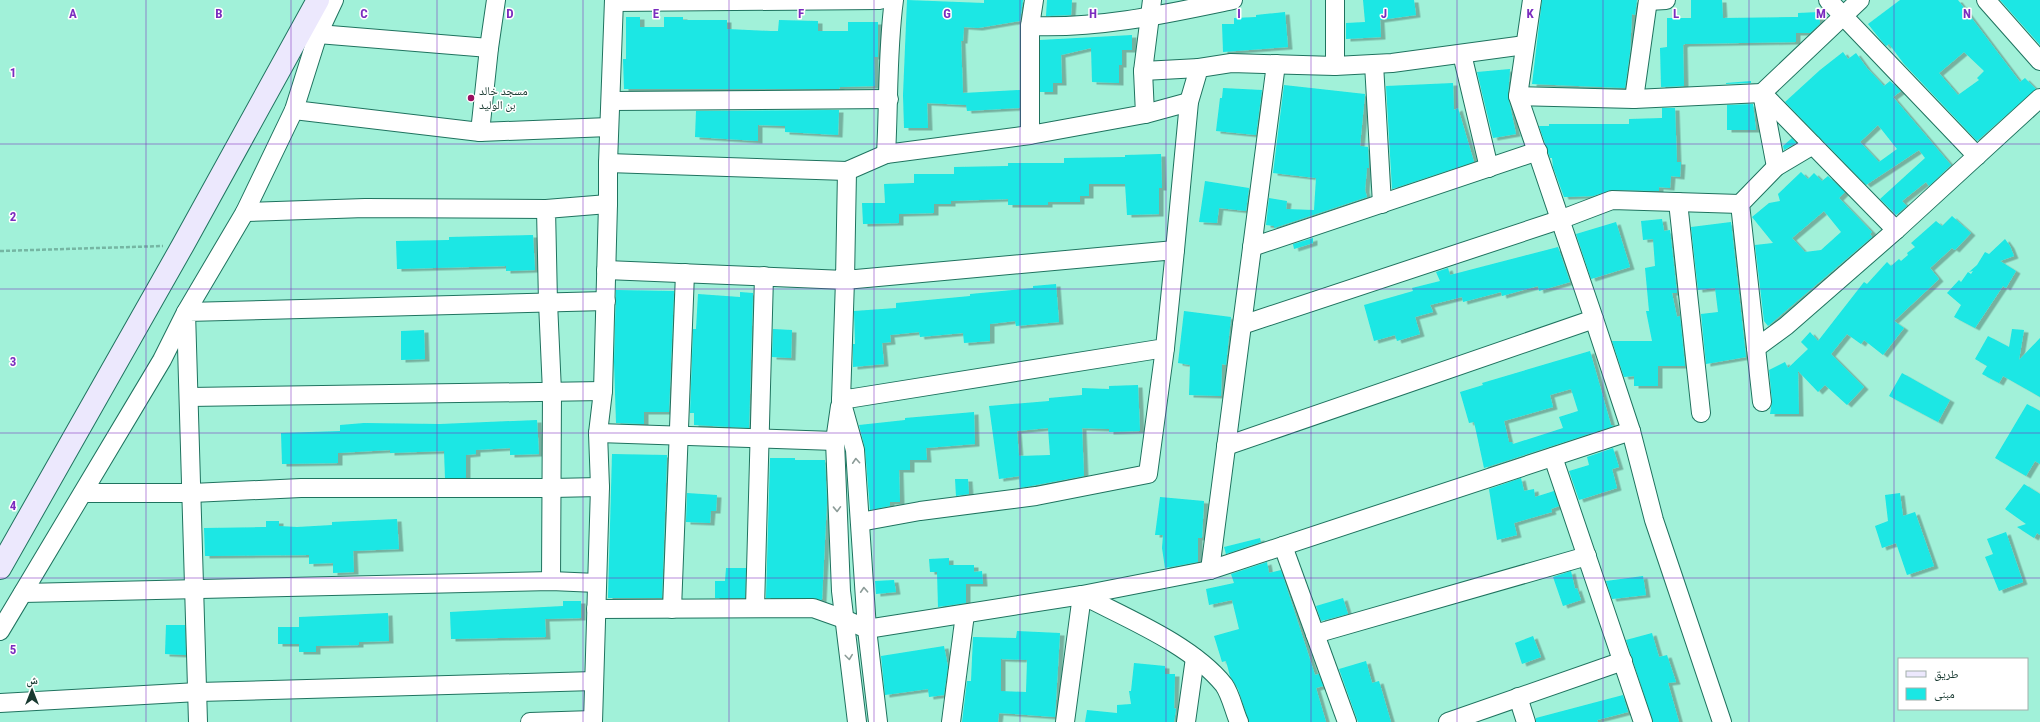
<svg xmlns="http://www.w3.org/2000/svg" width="2040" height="722" viewBox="0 0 2040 722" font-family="'Roboto Condensed','Noto Naskh Arabic',sans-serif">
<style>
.building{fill:#1ae7e4;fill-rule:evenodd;filter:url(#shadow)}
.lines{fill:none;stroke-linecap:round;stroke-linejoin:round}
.minor-casing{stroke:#1f735f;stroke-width:20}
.secondary-casing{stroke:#1f735f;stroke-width:24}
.path{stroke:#75b6a3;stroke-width:2.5;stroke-dasharray:4 2;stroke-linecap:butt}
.minor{stroke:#fff;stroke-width:18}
.secondary{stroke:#ece8fd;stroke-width:22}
.oneway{stroke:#8c9c98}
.grid{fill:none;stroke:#7b2cbf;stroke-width:1;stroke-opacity:0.55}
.poi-dot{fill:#9b0f60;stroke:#fff;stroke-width:1.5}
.labels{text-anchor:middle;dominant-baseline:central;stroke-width:3;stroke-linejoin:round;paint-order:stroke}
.poi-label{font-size:12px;fill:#183930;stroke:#fff;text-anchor:start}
.grid-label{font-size:13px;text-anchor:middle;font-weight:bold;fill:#7b2cbf;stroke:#fff;stroke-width:3;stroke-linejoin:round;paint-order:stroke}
</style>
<defs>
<filter id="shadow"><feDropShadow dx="4.5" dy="2.5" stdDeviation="0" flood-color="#0004"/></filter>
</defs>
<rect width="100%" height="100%" fill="#a1f1d9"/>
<!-- building -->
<g class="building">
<path d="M907 0 984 3V0H1023L1020 21 978 28 964 27 963 41H961L963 93 1020 90V108L967 111 966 105 927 103 928 128H904L903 95Z"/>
<path d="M1047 0H1072L1071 15 1046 16Z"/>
<path d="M1363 0H1414L1416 15 1380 20 1381 37 1346 39V23L1365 22Z"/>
<path d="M1542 0H1637L1635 15 1632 14 1630 53 1625 88 1532 84Z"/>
<path d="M1691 0H1722L1723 18 1798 17V13L1819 12 1820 24 1810 33H1796V42L1685 44 1683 45 1684 86 1661 87 1660 48 1667 47V18H1691Z"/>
<path d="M1900 0H1958L2020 82 2025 78 2036 89 1977 141 1904 64 1889 44 1886 46 1879 38 1868 24ZM1964 52 1984 71 1977 78 1979 80 1958 95 1939 73Z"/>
<path d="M2000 0H2040V45Z"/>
<path d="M1285 12 1288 47 1223 52 1222 24H1234V18L1256 17V15Z"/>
<path d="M626 17H640V27H664V17H683V20H727V29L771 31H778L779 20 818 21V31H848V22H878V57H874L875 86 840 87 839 89H624L623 59H626Z"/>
<path d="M1132 35V50H1122V65H1119V83L1092 82 1091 48 1061 55 1062 83H1053V92H1040V40Z"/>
<path d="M1843 52 1848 59 1856 53 1867 68 1884 86 1890 81 1901 91 1893 97 1951 165 1929 186 1926 182 1902 201 1907 206 1896 215 1880 199 1925 158 1919 150 1866 185 1785 102 1820 70ZM1878 125 1897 149 1879 162 1860 142Z"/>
<path d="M1510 69 1508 96 1516 134 1493 138 1477 72Z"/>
<path d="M1751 81V83L1726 84V83Z"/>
<path d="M1453 83 1454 110 1458 108 1474 162 1392 189 1386 86Z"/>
<path d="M1284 85 1365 94 1360 146 1368 147 1369 168H1367L1365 190 1367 197 1274 228V226L1266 225 1269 198 1287 201 1286 209 1314 210 1316 178 1273 173Z"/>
<path d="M1223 88 1262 90 1256 135 1216 131 1220 98H1222Z"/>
<path d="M1753 104 1756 130H1727V105Z"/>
<path d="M1662 108H1675L1677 162H1681L1680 177 1671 176 1670 188 1659 187V191L1612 190 1593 196 1564 197 1553 167 1552 158H1550L1539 126H1549V124H1629V119L1662 118Z"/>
<path d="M839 110 838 135 785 132V126L758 125V141L695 137 696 111Z"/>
<path d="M1792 138 1796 143 1784 150 1783 146Z"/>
<path d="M1161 154 1162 188H1159V214L1127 215 1125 184H1089V196H1080V202H1048V205H1008V199L951 201V204H934V213L899 214V223L863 224 862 203H885L884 184 914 183V174H954V167L1008 166V163H1064V158L1125 157V155Z"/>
<path d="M1801 172 1808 179 1814 173 1822 181 1828 176 1845 192 1839 198 1872 232 1870 234 1872 237 1768 326 1764 321 1755 245 1773 243 1752 217 1769 203 1780 201 1778 194ZM1824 211 1841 232 1821 250 1805 252 1792 238Z"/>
<path d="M1205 181 1249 188 1246 211 1219 208 1217 223 1199 222Z"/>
<path d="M1952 216 1971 233 1955 250 1952 248 1930 268 1939 279 1894 321 1904 328 1883 355 1864 340 1861 344 1847 334 1831 354 1864 387 1847 405 1825 385 1818 392 1798 371 1799 414H1770L1772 401 1769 370 1785 362 1788 368 1808 349 1801 342 1810 332 1818 341 1864 282 1867 284 1887 262 1891 266 1899 259 1901 261 1908 255 1907 253 1915 247 1911 243 1936 221 1942 226Z"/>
<path d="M1662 219 1664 231 1670 230 1677 293H1672L1677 317 1680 316 1685 366H1658V386H1634V376L1624 377 1612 341H1652L1646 311H1649L1645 268 1655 266 1653 239 1643 240 1641 221Z"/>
<path d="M1616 222 1630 267 1591 279 1576 234Z"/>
<path d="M1731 222 1746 357 1706 364 1701 314 1718 312 1715 288 1698 290 1691 227Z"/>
<path d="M533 235 535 270 506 271V266L397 269 396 241 449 240V237Z"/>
<path d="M1313 238V243L1294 249 1293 244Z"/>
<path d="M2005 239 2010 246 2014 256 2000 261 2016 271 2006 288 2003 286 1975 328 1954 317 1961 305 1947 293 1959 280 1961 282 1968 272 1971 274 1973 271 1969 272 1977 265 1985 252 1989 254Z"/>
<path d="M1558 247 1570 282 1539 291 1538 286 1502 296 1501 292 1463 302 1462 297 1430 305 1433 312 1415 317 1420 334 1397 341 1395 335 1374 341 1364 305 1413 291 1412 288 1440 281 1436 272 1448 268 1450 275Z"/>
<path d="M1056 284 1059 322 1016 326 1015 321 990 324V341L964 343 963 333 920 337 919 332 890 335 891 342 882 343 884 364 853 367V344H855L854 311 896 308V303L970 296V294L1033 288V286Z"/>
<path d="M616 290 674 291 669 412H644V424L616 423 614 362Z"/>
<path d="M740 292 753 293 749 428 694 425V413H690L693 329H696L698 294 740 297Z"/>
<path d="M1184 311 1231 317 1226 365 1222 364 1221 396 1189 395 1190 365 1178 363Z"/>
<path d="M773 329 792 330 791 358 772 357Z"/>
<path d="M2012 329 2024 330 2019 360 2040 338V397L2003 376 1999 383 1982 374 1987 366 1975 359 1988 336 2009 347Z"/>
<path d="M424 330 425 359 401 360V331Z"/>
<path d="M1590 351 1611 425 1614 426 1484 468 1474 422 1469 423 1460 392 1483 385 1482 383ZM1571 389 1578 411 1559 417 1563 428 1513 444 1512 442H1509L1504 421 1553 407 1550 395Z"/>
<path d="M1902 373 1950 400 1938 422 1889 396Z"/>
<path d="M1138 385 1140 431 1109 432V429L1082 428 1084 476 1020 488 1019 476 999 479 989 406 1049 401V398L1082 395V388L1109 389V386ZM1048 428 1050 455 1019 456 1017 431Z"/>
<path d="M2027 404 2040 411V464L2035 461 2026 476 1995 458Z"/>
<path d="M974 412 975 444 926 448 927 460H910V470H899L900 502H890V506L870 510 865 449 859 425 905 420V418Z"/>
<path d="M537 420 539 454 510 455V448L476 450V454L466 455V478H445L444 451 390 453V450L338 453V463L282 464 281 433 340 431V425L364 423 440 424Z"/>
<path d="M1613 448 1619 467 1612 469 1617 488 1579 500 1569 471 1589 465 1587 457Z"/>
<path d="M612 454 667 455 662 598H608Z"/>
<path d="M770 458H795V460H825L827 501 822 600 813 598H766Z"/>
<path d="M1521 478 1524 491 1534 489 1535 497 1554 491 1559 506 1551 509 1552 512 1514 523 1517 535 1497 540 1489 489Z"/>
<path d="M955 479H968L969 494 956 496Z"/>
<path d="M2024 484 2040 494V535L2037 533 2034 538 2017 527 2026 524 2005 509Z"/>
<path d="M687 493 717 495 716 511H711L710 523 686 522Z"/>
<path d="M1900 493 1903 516 1915 512 1934 566 1907 575 1896 543 1882 548 1875 526 1888 521 1885 495Z"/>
<path d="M1160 497 1204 501 1202 538H1198V562L1165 568 1162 548 1163 535H1155Z"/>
<path d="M397 519 399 549 353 551 354 572 333 573V563L309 564V555L205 556 204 528 266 527V521H279V526L297 527 332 525V522Z"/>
<path d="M2006 532 2023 582 1999 591 1985 557 1993 554 1987 539Z"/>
<path d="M1260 538 1261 542 1226 554 1224 547Z"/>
<path d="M949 558V565H974V572L982 571 983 584H966V603L938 607 937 572H930L929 559Z"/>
<path d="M1267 562 1269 573 1281 570 1315 675 1319 674 1323 686 1316 688 1326 722H1249L1238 689 1230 676 1226 661 1222 662 1214 636 1239 629 1232 600 1209 605 1206 589 1234 583 1231 574Z"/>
<path d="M726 568H746L745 598H715V581H725Z"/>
<path d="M1571 571 1575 589 1577 588 1581 600 1563 606 1553 577Z"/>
<path d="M1643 576 1646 595 1612 599 1606 581Z"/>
<path d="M894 580 896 592 876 594 875 581Z"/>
<path d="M1343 598 1348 614 1321 621 1316 606Z"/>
<path d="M563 601H581V618L545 619 546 637 451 639 450 612 563 606Z"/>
<path d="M388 613 389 641 359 642V645L316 646V652H299V644H278V627H299V617Z"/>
<path d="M166 625H185L186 655 165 654Z"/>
<path d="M1017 631 1060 633 1055 717 999 713 998 722H962L967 681H971L973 637 1016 638ZM1001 659 1027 660 1026 692 1001 691Z"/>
<path d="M1652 633 1659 657 1667 655 1676 682 1668 683 1679 722H1653L1626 640Z"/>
<path d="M1533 636 1541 657 1522 664 1515 643Z"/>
<path d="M944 646 948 667 944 695 929 697 928 689 885 695 881 656Z"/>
<path d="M1366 661 1372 683 1379 681 1391 722H1358L1339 669Z"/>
<path d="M1134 663 1165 666V674H1175L1174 708 1176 709 1174 722H1085L1087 710 1117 713V705L1131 704 1129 691H1131Z"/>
<path d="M1623 695 1628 712 1597 720 1598 722H1536V718Z"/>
</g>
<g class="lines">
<defs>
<g id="minor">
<path d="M1532 0 1518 96 1594 319 1631 431 1654 520 1722 722"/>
<path d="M1828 0 1977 156"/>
<path d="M1986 0 2040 61"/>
<path d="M1648 1 1666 0"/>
<path d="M614 2 880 0"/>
<path d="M1030 26C1099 29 1166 14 1233 0"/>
<path d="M318 34 489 48"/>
<path d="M1462 54 1489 168"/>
<path d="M1374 64 1382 204"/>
<path d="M1335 66V0"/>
<path d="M1143 71 1199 68"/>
<path d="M1518 96 1634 99 1762 93 1896 230"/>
<path d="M1634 99 1648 0"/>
<path d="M611 101 889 99"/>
<path d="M294 110 480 132 609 127"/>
<path d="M1145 114 1189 102"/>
<path d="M480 132 489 48 496 0"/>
<path d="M1030 135V26L1034 0"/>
<path d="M886 154C889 102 887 51 894 0"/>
<path d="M608 163 847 171 886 154 1030 135 1145 114 1143 71 1152 0"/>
<path d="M1776 167 1762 93 1860 0"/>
<path d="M1678 202 1701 413"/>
<path d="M245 212 365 208 546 209"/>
<path d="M1252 247 1538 151"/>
<path d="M1175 250 1189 102 1199 68 1231 63 1335 66 1392 63 1525 45"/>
<path d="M606 270 845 280 841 400 1165 348 1175 250 845 280 847 171"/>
<path d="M1242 325 1562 219 1612 200 1740 204"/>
<path d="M1756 348 1786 326 1896 230 2040 98"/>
<path d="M189 397 603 391"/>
<path d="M841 400 855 450 867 629 878 722"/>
<path d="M1762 402 1740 204 1776 167 1813 145"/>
<path d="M840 406 835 441 841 591 857 722"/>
<path d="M598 433 835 441"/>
<path d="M1226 446 1594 319"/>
<path d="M1553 457 1643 722"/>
<path d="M83 493H192L301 488H552L600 487"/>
<path d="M860 522 920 511 1036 496 1148 474 1165 348"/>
<path d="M1283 546 1347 722"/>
<path d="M1210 570 1276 64"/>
<path d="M551 581 552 392 548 302 546 209 608 204"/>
<path d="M23 593 551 581 597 583"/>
<path d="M755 608 764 276"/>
<path d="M596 609 813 608 844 619 867 629 1082 595 1210 570 1631 431"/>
<path d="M672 609 685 273"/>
<path d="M0 631 162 360 186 312 245 212 294 110 318 34 334 0"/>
<path d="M1315 634 1587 556"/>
<path d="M1518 697 1526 722"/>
<path d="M0 703 198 692 594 681"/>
<path d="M198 722 186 312 606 301"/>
<path d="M530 722 593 720"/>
<path d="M593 722 600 487 598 433 603 391 608 204V163L614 0"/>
<path d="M951 722 965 614"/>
<path d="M1065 722 1082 595C1128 619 1192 645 1224 685 1231 695 1234 711 1239 722"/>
<path d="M1186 722 1195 658"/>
<path d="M1448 722 1623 661"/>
</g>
<path id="secondary" d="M0 568 183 245 318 0"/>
</defs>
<!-- minor casing -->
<use href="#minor" class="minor-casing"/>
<!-- secondary casing -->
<use href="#secondary" class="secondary-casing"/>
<!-- path -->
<path class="path" d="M0 251 163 246"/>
<!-- minor -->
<use href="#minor" class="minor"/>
<!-- secondary -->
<use href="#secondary" class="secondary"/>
</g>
<!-- one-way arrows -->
<defs><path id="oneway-chevron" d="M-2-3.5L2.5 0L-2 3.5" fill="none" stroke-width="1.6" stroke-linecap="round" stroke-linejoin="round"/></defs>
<g class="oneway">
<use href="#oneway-chevron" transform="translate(856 461) rotate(-94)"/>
<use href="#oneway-chevron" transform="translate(837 509) rotate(88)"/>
<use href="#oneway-chevron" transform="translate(864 590) rotate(-93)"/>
<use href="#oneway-chevron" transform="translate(849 657) rotate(83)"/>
</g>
<!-- grid -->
<path class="grid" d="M146 0V722M291 0V722M437 0V722M583 0V722M729 0V722M874 0V722M1020 0V722M1166 0V722M1311 0V722M1457 0V722M1603 0V722M1749 0V722M1894 0V722M0 144H2040M0 289H2040M0 433H2040M0 578H2040"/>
<!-- markers -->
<circle class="poi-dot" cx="471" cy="98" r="4"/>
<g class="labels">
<!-- poi labels -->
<g class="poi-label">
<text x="479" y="91">مسجد خالد<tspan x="479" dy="14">بن الوليد</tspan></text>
</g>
</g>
<g class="grid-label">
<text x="73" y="18">A</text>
<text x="219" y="18">B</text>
<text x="364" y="18">C</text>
<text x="510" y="18">D</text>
<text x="656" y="18">E</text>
<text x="801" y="18">F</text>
<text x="947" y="18">G</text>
<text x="1093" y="18">H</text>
<text x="1239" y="18">I</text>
<text x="1384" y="18">J</text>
<text x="1530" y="18">K</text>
<text x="1676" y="18">L</text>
<text x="1821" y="18">M</text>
<text x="1967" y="18">N</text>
<text x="13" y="77">1</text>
<text x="13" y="221">2</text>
<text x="13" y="366">3</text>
<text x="13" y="510">4</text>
<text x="13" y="654">5</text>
</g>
<!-- legend -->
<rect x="1898" y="658" width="130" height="52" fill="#ffffff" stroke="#a3b0ac"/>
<rect x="1906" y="671" width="20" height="6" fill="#ece8fd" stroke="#a3b0ac"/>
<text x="1934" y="678" font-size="12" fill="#183930">طريق</text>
<rect x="1906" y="688" width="20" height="12" fill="#1ae7e4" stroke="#a3b0ac"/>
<text x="1934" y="698" font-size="12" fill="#183930">مبنى</text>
<!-- north arrow -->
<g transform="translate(32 690)" stroke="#ffffff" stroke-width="3" paint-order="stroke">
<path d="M0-3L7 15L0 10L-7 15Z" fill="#183930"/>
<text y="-6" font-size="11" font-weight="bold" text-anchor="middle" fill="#183930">ش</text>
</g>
</svg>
